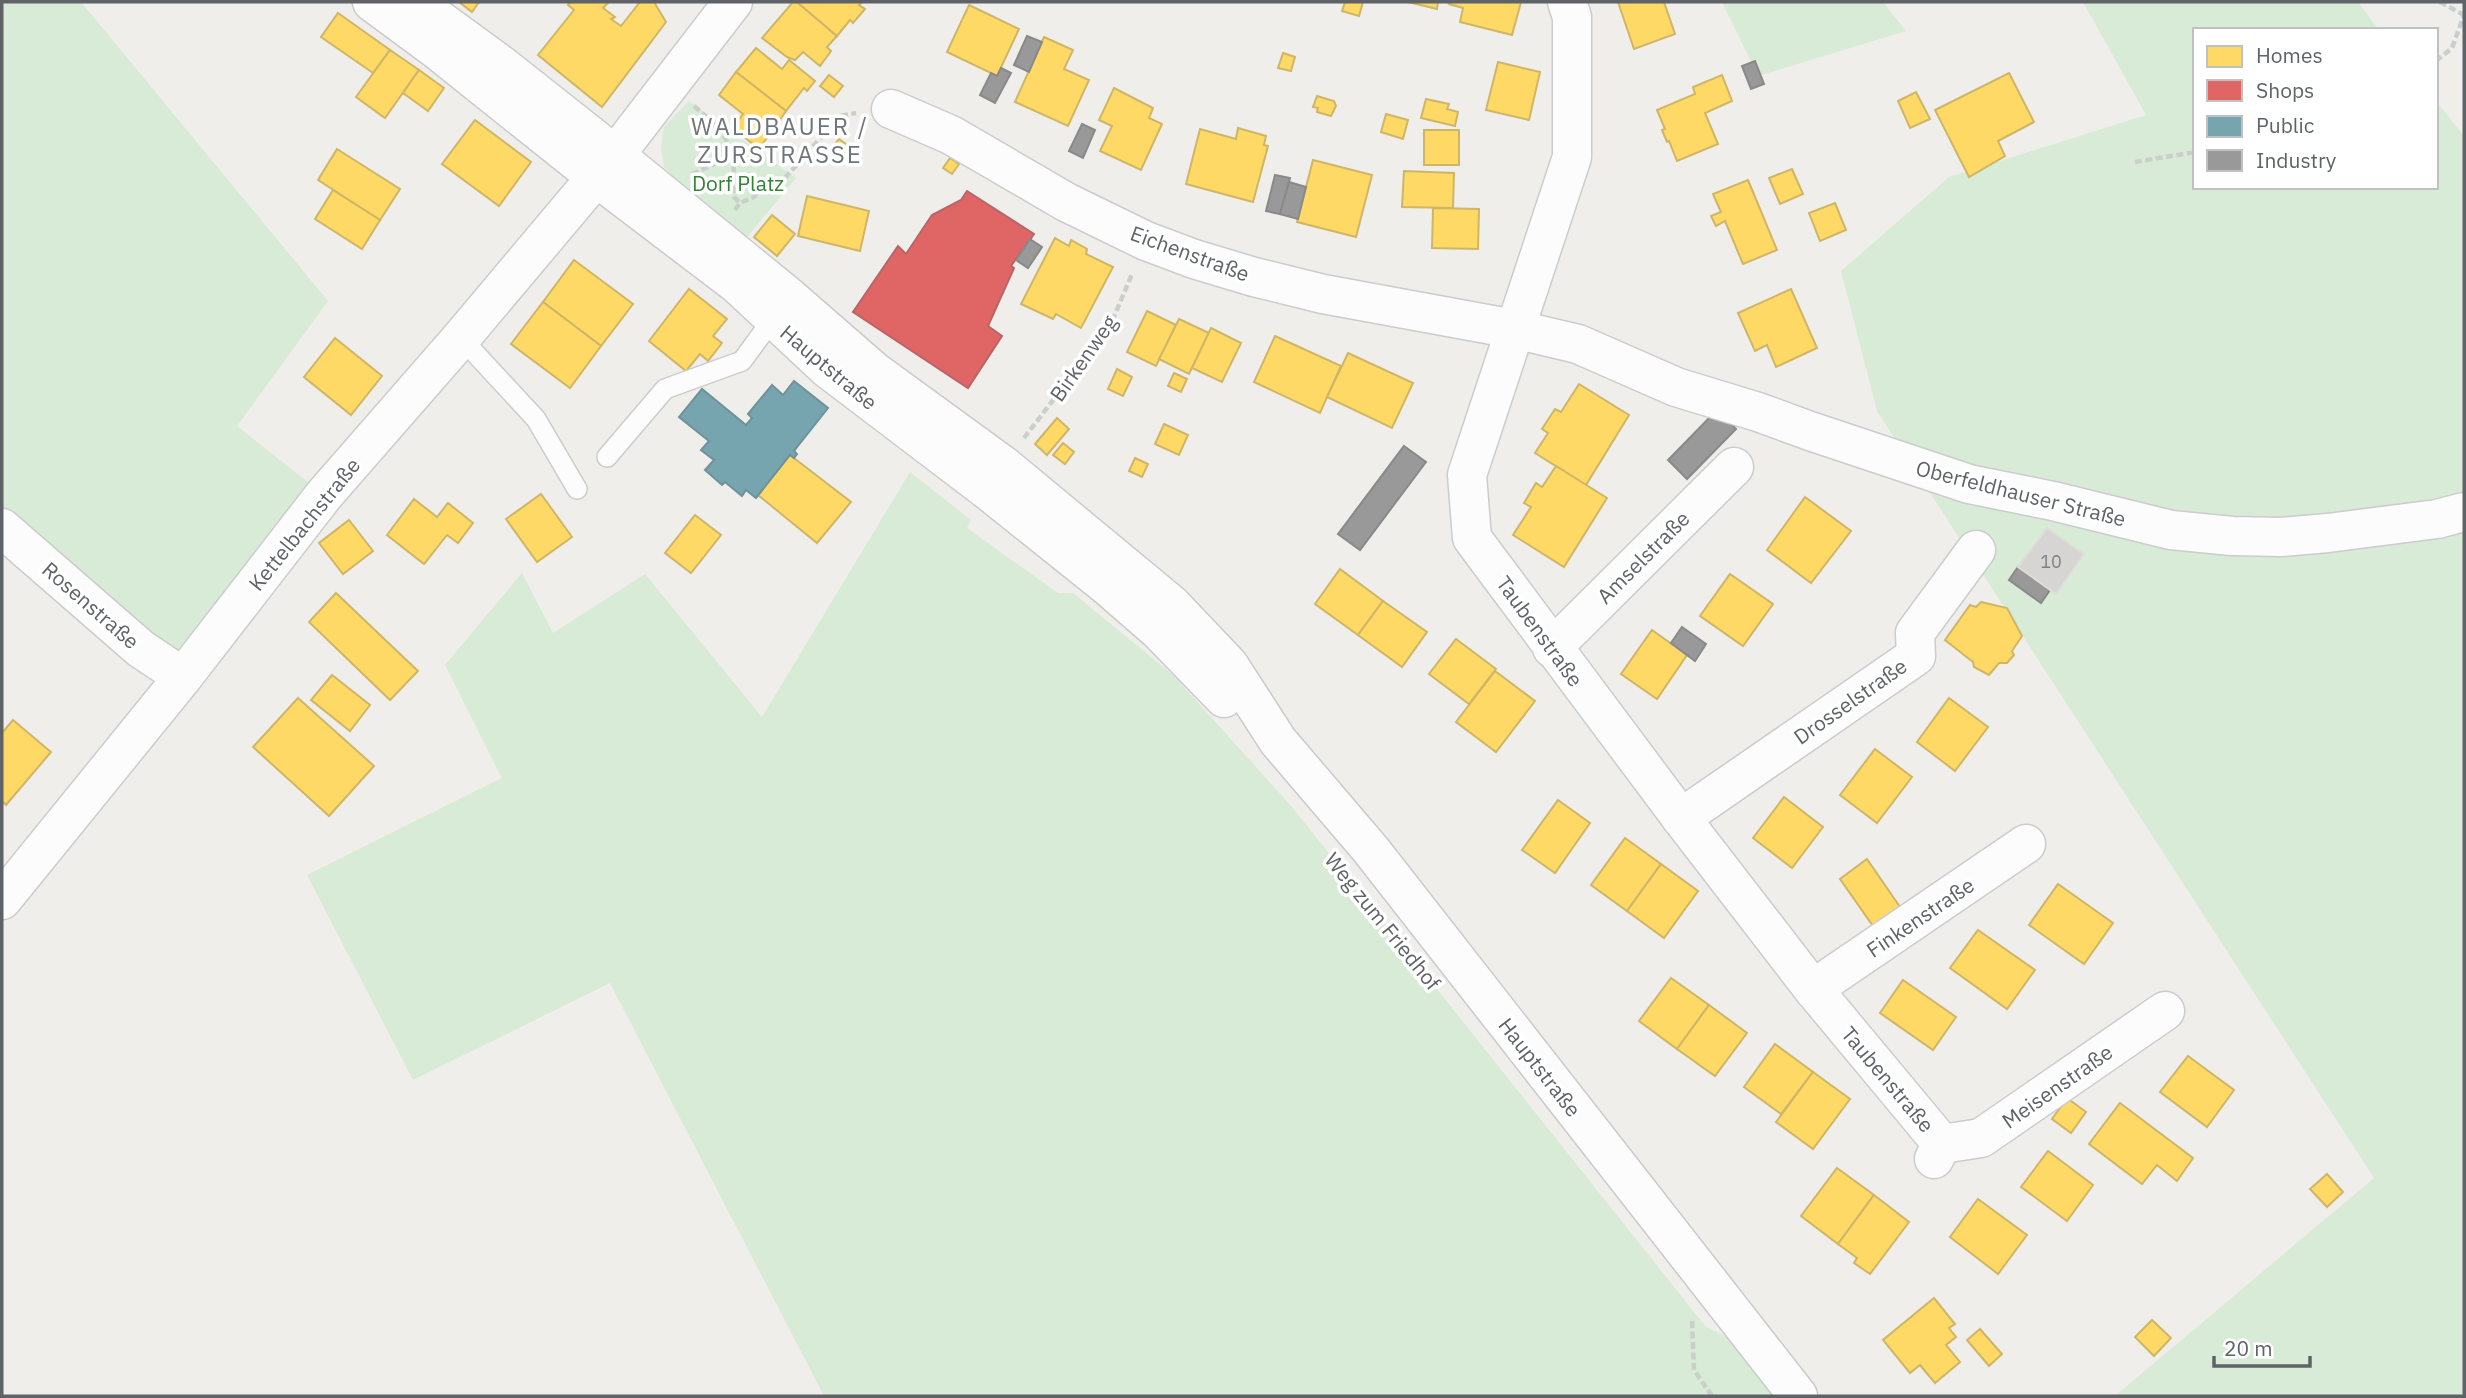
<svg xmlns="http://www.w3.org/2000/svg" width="2466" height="1398" viewBox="0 0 2466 1398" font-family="'IBM Plex Sans',sans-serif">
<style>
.green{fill:#d8ebd6}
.homes{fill:#ffd966;stroke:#cfb667;stroke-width:2}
.shops{fill:#e06666;stroke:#b96567;stroke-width:2}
.public{fill:#76a5af;stroke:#6f919a;stroke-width:2}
.industry{fill:#999;stroke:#88898a;stroke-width:2}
.building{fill:#d6d5d3;stroke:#deddd9;stroke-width:2}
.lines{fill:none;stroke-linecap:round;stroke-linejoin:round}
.lane-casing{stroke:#cbcccc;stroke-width:22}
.street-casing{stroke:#cbcccc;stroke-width:41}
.secondary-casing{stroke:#cacacb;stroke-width:41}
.path{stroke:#cacfcc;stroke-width:4.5;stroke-dasharray:7 3.5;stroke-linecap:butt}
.lane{stroke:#fdfcfc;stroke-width:19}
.street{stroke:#fdfcfc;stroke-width:38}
.secondary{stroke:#fdfcfc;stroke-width:38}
.labels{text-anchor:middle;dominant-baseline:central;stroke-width:7;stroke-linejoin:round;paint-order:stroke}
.number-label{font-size:18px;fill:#7e8184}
.park-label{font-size:21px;fill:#348238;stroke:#fff}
.street-label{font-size:21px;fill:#5f6368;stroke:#fff}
.quarter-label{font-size:24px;letter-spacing:2px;fill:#70757a;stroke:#fff}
</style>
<rect width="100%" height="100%" fill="#efeeea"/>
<!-- green -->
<g class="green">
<path d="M2 2H81L328 301 237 426 324 495 183 677 2 525Z"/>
<path d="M1722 2H1883L1906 31 1758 76Z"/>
<path d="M2083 2H2358L2379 30H2195V187H2436V101L2464 136V1396H2115L2374 1178 1877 411 1841 271 1949 177 2146 115Z"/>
<path d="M689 101 796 178 747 237 683 188 664 167 661 147 664 127Z"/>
<path d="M910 472 971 520 967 528 1058 593H1073L1173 675 1292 807 1706 1327 1764 1355 1804 1396H824L610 983 413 1080 307 875 502 778 445 665 522 573 553 633 645 574 762 717Z"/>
</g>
<!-- homes -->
<g class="homes">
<path d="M459 2H479L472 12Z"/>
<path d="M571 2H609L603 8 615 17 611 19 621 26 640 2H654L666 22 602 107 538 55 574 10 568 5Z"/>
<path d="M793 2H797L837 36 827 47 831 51 820 66 803 52 795 60 787 57 762 38Z"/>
<path d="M797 2H862L859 5 865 9 853 23 850 20 837 36Z"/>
<path d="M1345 2H1363L1359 16 1342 11Z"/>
<path d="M1408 2H1438L1437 9Z"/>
<path d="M1450 2H1521L1512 35 1460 22 1463 8 1449 4Z"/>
<path d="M1618 2H1664L1675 34 1634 49Z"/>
<path d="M969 5 1019 29 997 76 947 52Z"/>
<path d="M338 13 390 50 373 73 321 37Z"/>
<path d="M1044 37 1073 50 1064 69 1089 80 1068 126 1015 102Z"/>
<path d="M756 48 782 69 789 60 815 81 807 91 804 88 786 111 736 72Z"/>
<path d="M390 50 419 70 385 118 356 97Z"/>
<path d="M1283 53 1295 57 1291 71 1278 68Z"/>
<path d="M1498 62 1540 72 1529 120 1486 110Z"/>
<path d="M419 70 444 88 428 111 403 93Z"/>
<path d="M736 72 786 111 759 149 733 128 743 114 719 95Z"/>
<path d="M2009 73 2034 122 1998 141 2005 156 1969 177 1935 110Z"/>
<path d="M829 75 843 86 834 97 820 86Z"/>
<path d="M1722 75 1732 101 1705 113 1718 144 1677 161 1669 141 1667 142 1662 130 1665 129 1657 110 1695 94 1693 87Z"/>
<path d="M1114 88 1153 108 1149 118 1162 124 1141 170 1100 151 1112 126 1099 120Z"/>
<path d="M1916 92 1930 119 1910 128 1898 101Z"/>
<path d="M1317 96 1334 101 1336 106 1331 116 1317 112 1318 108 1313 107Z"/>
<path d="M1426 99 1449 104 1447 109 1458 112 1455 126 1421 118Z"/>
<path d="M1386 114 1408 120 1403 139 1381 132Z"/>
<path d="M475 120 531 162 499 206 442 164Z"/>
<path d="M1238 128 1266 136 1264 145 1268 146 1253 202 1186 184 1200 129 1236 139Z"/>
<rect x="1424" y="130" width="35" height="35"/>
<path d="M839 139 854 150 848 158 833 147Z"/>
<path d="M337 149 400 189 380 220 318 180Z"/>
<path d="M950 158 959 164 952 174 943 168Z"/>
<path d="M1313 160 1372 175 1356 237 1297 222Z"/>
<path d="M1792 169 1803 194 1780 204 1769 178Z"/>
<path d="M1404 171 1454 173 1453 208 1402 207Z"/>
<path d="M1748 180 1777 250 1743 264 1725 221 1716 226 1711 216 1721 212 1713 194Z"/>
<path d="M333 190 380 220 362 249 315 219Z"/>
<path d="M807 196 869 211 860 251 798 236Z"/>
<path d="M1835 203 1846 230 1820 241 1809 213Z"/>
<path d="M1433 208 1479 209 1478 249 1432 248Z"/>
<path d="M772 215 795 234 777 256 754 237Z"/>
<path d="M1055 238 1069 246 1071 240 1087 249 1086 254 1113 267 1081 328 1056 314 1053 319 1021 304Z"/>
<path d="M574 260 633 304 601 346 543 302Z"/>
<path d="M689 289 727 319 713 336 722 343 708 361 700 354 686 371 649 341Z"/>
<path d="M1791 289 1817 348 1776 367 1767 345 1755 351 1738 313Z"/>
<path d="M543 302 601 346 570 388 511 344Z"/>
<path d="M1147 311 1176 325 1156 366 1127 352Z"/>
<path d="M1179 319 1209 333 1189 374 1159 359Z"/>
<path d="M1211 328 1241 343 1222 382 1192 368Z"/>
<path d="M1275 336 1341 366 1320 413 1254 382Z"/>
<path d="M335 338 382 376 351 415 304 377Z"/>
<path d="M1348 353 1413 383 1392 428 1327 397Z"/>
<path d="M1117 369 1132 377 1123 396 1108 389Z"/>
<path d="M1174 373 1187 379 1181 392 1168 386Z"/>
<path d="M1579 384 1629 415 1586 485 1535 453 1548 433 1542 429 1555 409 1561 412Z"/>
<path d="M1057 418 1069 429 1047 455 1035 444Z"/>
<path d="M1164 424 1188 435 1179 455 1155 444Z"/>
<path d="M1063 443 1074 452 1065 464 1053 455Z"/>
<path d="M790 455 851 502 817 543 758 495Z"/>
<path d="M1135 458 1148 464 1142 477 1129 471Z"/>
<path d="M1556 466 1607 498 1564 567 1513 535 1531 507 1524 503 1536 483 1542 487Z"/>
<path d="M541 494 572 537 537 562 506 519Z"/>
<path d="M1805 497 1851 531 1811 583 1767 550Z"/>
<path d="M414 499 437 517 448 503 473 523 458 543 447 535 424 564 387 535Z"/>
<path d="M695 515 721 535 691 573 665 553Z"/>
<path d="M349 520 373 551 343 574 319 543Z"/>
<path d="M1340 569 1383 601 1358 635 1315 604Z"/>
<path d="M1730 574 1773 604 1743 646 1700 616Z"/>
<path d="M336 593 418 671 390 700 309 622Z"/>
<path d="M1383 601 1427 632 1402 667 1358 635Z"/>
<path d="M1981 602 2007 608 2022 636 2012 651 2014 655 2007 663H1999L1989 675 1974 667 1973 662 1945 640 1970 605 1976 607Z"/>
<path d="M1652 630 1687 655 1657 699 1621 674Z"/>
<path d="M1456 639 1496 669 1469 704 1429 674Z"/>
<path d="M1495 671 1535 701 1496 752 1456 722Z"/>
<path d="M332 675 370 705 350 731 311 700Z"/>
<path d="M298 698 374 766 329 816 253 747Z"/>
<path d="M1949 698 1988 727 1955 771 1917 742Z"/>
<path d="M13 720 51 752 6 805 2 801V733Z"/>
<path d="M1875 749 1912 777 1877 823 1840 795Z"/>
<path d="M1784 797 1823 827 1792 868 1753 838Z"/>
<path d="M1558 800 1590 823 1555 873 1522 850Z"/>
<path d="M1625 838 1661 864 1627 911 1591 885Z"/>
<path d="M1867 859 1900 907 1873 926 1840 879Z"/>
<path d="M1661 864 1698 891 1664 938 1627 911Z"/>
<path d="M2058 884 2113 923 2084 964 2029 925Z"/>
<path d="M1978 930 2035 970 2007 1009 1950 968Z"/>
<path d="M1671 978 1709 1005 1677 1049 1639 1021Z"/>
<path d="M1903 980 1956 1017 1933 1050 1880 1013Z"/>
<path d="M1709 1005 1747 1033 1715 1076 1677 1049Z"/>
<path d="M1775 1044 1813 1072 1781 1114 1744 1087Z"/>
<path d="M2188 1056 2234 1090 2207 1127 2160 1092Z"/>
<path d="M1813 1072 1850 1099 1813 1149 1776 1122Z"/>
<path d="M2067 1098 2086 1112 2071 1133 2052 1119Z"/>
<path d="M2120 1103 2193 1158 2177 1181 2157 1165 2142 1184 2089 1144Z"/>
<path d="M2048 1151 2093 1185 2067 1221 2021 1187Z"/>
<path d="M1837 1168 1874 1195 1838 1244 1801 1216Z"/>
<path d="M2327 1174 2343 1192 2327 1207 2310 1189Z"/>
<path d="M1874 1195 1909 1222 1870 1274 1854 1263 1857 1258 1838 1244Z"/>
<path d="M1978 1199 2027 1235 1998 1274 1950 1237Z"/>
<path d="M1934 1298 1955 1324 1949 1328 1956 1337 1946 1345 1960 1362 1935 1383 1920 1365 1910 1373 1883 1340Z"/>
<path d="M2152 1320 2171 1338 2154 1356 2135 1337Z"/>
<path d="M1980 1329 2002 1354 1989 1366 1967 1340Z"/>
</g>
<!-- shops -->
<path class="shops" d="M967 191 1034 234 1011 266 1014 268 988 326 1002 336 968 388 853 312 898 246 906 254 932 215 961 200Z"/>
<!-- public -->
<path class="public" d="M794 381 828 408 794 451 797 454 794 458 790 455 756 498 746 490 742 496 725 482 722 485 705 470 714 460 701 450 709 441 679 417 702 389 746 425 752 418 748 414 772 385 783 395Z"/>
<!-- industry -->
<g class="industry">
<path d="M1027 36 1042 42 1029 72 1014 65Z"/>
<path d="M1755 61 1764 84 1751 89 1742 66Z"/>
<path d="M1001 68 1011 73 995 103 980 95 991 73 997 76Z"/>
<path d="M1082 124 1095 130 1083 158 1069 151Z"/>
<path d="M1275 175 1290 178 1280 214 1266 211Z"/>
<path d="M1289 182 1306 187 1298 219 1280 214Z"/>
<path d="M1030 239 1042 247 1028 268 1016 260Z"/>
<path d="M1717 410 1736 429 1687 479 1668 460Z"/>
<path d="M1404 446 1426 462 1360 550 1338 534Z"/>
<path d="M2018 567 2050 590 2041 603 2009 580Z"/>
<path d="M1682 627 1706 644 1695 661 1671 643Z"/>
</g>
<!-- building -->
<path class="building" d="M2047 528 2084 554 2056 594 2018 567Z"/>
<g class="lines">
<defs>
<g id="lane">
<path d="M461 338 536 419 577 489"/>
<path d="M607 457 665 389 742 361 778 312"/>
</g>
<g id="street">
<path d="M1567 2 1572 17V157L1467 475 1472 538 1681 818 1813 989 1942 1144 1934 1159"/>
<path d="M891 109 951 135 1066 202 1146 241 1194 259 1254 277 1323 294 1514 329 1578 344 1676 387 1758 412 1810 431 1969 484 2053 501 2171 530 2232 536 2281 537 2328 533 2437 519 2464 512"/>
<path d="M2 528 141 649 183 677"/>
<path d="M1552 648 1734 467"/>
<path d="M1681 818 1916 656 1915 633 1976 550"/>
<path d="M2 900 183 677 324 495 461 338 619 150 733 2"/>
<path d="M1813 989 2026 844"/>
<path d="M1942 1144 1981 1138 2165 1011"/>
</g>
<g id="secondary">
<path d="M372 2 437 50 596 177 738 285 828 369 986 489 1106 585 1159 631 1224 698"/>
<path d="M415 2 500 64 615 155 789 297 874 371 1003 465 1172 605 1229 665 1278 741 1371 850 1798 1396"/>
</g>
</defs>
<!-- lane casing -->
<use href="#lane" class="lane-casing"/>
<!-- street casing -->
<use href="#street" class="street-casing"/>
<!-- secondary casing -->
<use href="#secondary" class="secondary-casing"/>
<!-- path -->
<g class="path">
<path d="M2440 2 2464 15"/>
<path d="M2436 61 2452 48 2464 15"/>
<path d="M694 106C720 128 733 139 734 175 734 183 733 189 734 197L740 203"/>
<path d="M2135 162 2195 152"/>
<path d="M692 174 733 156"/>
<path d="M734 179 751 174 762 184"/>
<path d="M735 210 740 203 754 197 762 184 784 179 840 116 856 113"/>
<path d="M1024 438 1103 335 1113 319 1132 274"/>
<path d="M1692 1321 1694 1370 1712 1396"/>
</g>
<!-- lane -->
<use href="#lane" class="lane"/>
<!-- street -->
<use href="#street" class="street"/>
<!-- secondary -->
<use href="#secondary" class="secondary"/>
</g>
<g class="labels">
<!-- number labels -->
<g class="number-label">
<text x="2051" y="561">10</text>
</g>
<!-- park labels -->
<g class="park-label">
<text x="738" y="183">Dorf Platz</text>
</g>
<!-- street labels -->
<g class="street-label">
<text transform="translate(1190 253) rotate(20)">Eichenstraße</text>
<text transform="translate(1083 358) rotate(-55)">Birkenweg</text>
<text transform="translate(829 367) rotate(40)">Hauptstraße</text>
<text transform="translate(2021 493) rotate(14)">Oberfeldhauser Straße</text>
<text transform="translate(304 524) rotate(-51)">Kettelbachstraße</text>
<text transform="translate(1643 557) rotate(-45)">Amselstraße</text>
<text transform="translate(91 605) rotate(41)">Rosenstraße</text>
<text transform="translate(1540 631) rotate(54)">Taubenstraße</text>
<text transform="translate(1850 701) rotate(-35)">Drosselstraße</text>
<text transform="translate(1920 917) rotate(-34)">Finkenstraße</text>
<text transform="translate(1383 921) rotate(51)">Weg zum Friedhof</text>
<text transform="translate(1540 1067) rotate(52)">Hauptstraße</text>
<text transform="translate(1888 1079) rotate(50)">Taubenstraße</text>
<text transform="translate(2057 1086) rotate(-35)">Meisenstraße</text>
</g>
<!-- quarter labels -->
<g class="quarter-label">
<text x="780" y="126">WALDBAUER /<tspan x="780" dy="28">ZURSTRASSE</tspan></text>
</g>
</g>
<!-- border -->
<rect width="2466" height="1398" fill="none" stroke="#5f6368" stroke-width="7"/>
<!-- legend -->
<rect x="2193" y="28" width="245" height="161" fill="#ffffff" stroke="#bfc1c3" stroke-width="2"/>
<rect x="2207" y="46" width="35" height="21" fill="#ffd966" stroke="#bfc1c3" stroke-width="2"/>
<text x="2256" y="63" font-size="21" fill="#5f6368">Homes</text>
<rect x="2207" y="80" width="35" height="21" fill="#e06666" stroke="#bfc1c3" stroke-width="2"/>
<text x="2256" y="98" font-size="21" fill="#5f6368">Shops</text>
<rect x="2207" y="116" width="35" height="21" fill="#76a5af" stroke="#bfc1c3" stroke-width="2"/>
<text x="2256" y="133" font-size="21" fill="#5f6368">Public</text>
<rect x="2207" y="150" width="35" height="21" fill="#999999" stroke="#bfc1c3" stroke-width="2"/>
<text x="2256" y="168" font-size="21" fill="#5f6368">Industry</text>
<!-- scale -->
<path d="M2214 1356v10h96v-10" fill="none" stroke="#5f6368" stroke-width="3.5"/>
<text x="2224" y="1356" font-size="21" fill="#5f6368" stroke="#ffffff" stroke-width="5" paint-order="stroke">20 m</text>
</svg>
